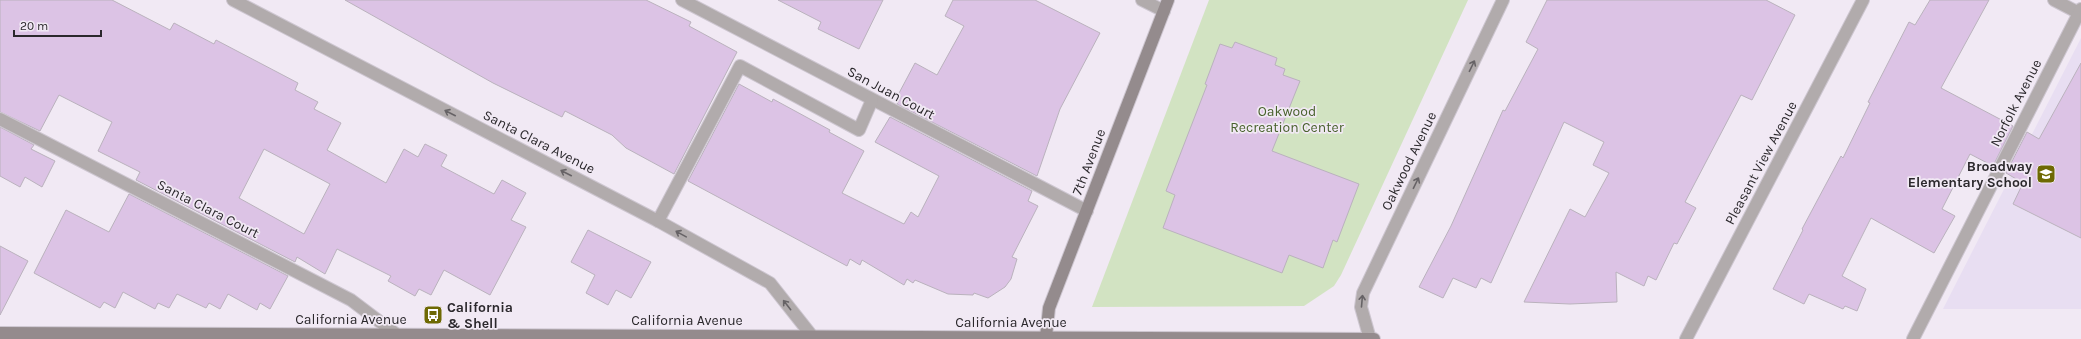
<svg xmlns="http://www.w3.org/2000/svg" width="2081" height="339" viewBox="0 0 2081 339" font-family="Karla,sans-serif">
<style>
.education{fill:#e8def2}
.green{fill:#d2e3c2}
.building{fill:#dcc3e5;stroke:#bab2bd;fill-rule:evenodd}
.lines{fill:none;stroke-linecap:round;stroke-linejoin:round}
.lane-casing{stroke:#cdc6d0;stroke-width:14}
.street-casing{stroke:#cdc6d0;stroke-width:14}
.secondary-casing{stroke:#cdc6d0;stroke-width:14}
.lane{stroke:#b1abac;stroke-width:12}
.street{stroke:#b1abac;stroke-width:12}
.secondary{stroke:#948b8d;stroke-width:12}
.oneway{stroke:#676366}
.labels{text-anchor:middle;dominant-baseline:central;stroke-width:3.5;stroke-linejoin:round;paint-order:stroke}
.street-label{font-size:14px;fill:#2b282c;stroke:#f1e9f4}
.park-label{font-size:14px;fill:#48612c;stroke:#f1e9f4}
.poi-label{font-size:14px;font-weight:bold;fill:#2b282c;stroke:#f1e9f4;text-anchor:end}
</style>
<rect width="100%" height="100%" fill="#f1e9f4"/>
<!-- education -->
<path class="education" d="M2081 38V309H1943Z"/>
<!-- green -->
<path class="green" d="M1209 0H1468L1341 275 1334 286 1304 306 1092 307Z"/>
<!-- building -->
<g class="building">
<path d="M0 0H112L170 30 174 23 214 44 216 40 298 83 295 90 318 102 314 109 341 123 327 150 386 183 404 149 418 157 425 144 447 155 441 166 494 194 502 180 526 193 511 220 526 227 490 295 444 270 431 295 419 289 415 296 388 281 391 276 337 249 325 274 297 257 295 262 136 180 140 172 98 151 112 122 59 95 40 131 0 112ZM264 149 330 184 304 234 239 198Z"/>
<path d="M345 0H646L691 22 689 26 737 52 674 174 626 148 612 135 565 111 562 117 493 83Z"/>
<path d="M778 0H883L859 49 818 29 821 22Z"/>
<path d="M953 0H1035L1100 33 1060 109 1037 176 897 104 901 96 898 95 915 63 937 75 964 26 945 16Z"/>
<path d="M1547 0H1766L1795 15 1752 100 1741 95 1685 202 1696 208 1677 244 1674 243 1656 280 1648 276 1644 286 1616 272 1617 302 1570 304 1524 302 1570 209 1585 217 1609 173 1593 165 1604 142 1564 122 1491 283 1481 278 1476 288 1453 278 1443 298 1419 287 1451 226 1503 110 1505 111 1538 49 1526 42Z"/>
<path d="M1930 0H1989L1941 88 2013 126 1993 166 1970 154 1942 209 1955 216 1934 253 1871 218 1842 276 1866 289 1857 311 1845 306 1843 309 1809 294 1804 304 1773 289 1803 230 1802 229 1841 156 1843 158 1870 103 1868 102 1909 22 1915 25Z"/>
<path d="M1235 42 1277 58 1275 65 1285 69 1283 75 1300 81 1272 151 1359 184 1337 242 1333 240 1323 268 1289 255 1282 273 1163 228 1175 195 1166 191 1207 85 1205 84 1220 44 1232 48Z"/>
<path d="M2081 63V238L2013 204 2023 183 2006 173 2027 132 2039 139Z"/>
<path d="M739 84 772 102 773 99 830 130 829 132 864 151 842 193 904 224 911 212 918 217 939 176 875 142 890 117 1032 191 1028 201 1038 206 1012 257 1017 259 1011 279 1005 287 988 298 974 293 973 295 948 294 915 280 913 283 907 279 904 285 862 260 860 265 850 259 847 266 688 181Z"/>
<path d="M0 127 34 145 31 149 55 161 42 187 25 177 20 187 0 176Z"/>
<path d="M129 194 288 276 270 309 260 303 257 310 228 294 220 309 209 303 206 308 177 294 169 308 158 303 155 309 123 292 115 308 104 302 100 308 34 273 66 210 109 232Z"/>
<path d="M588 230 651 262 631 298 616 290 608 305 586 293 595 275 571 262Z"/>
<path d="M0 246 28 261 0 315Z"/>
</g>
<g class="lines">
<defs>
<g id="lane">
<path d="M682 0 1087 211"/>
<path d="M2054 0 2079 13"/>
<path d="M0 119 351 300 396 334"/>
<path d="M658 221 740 66 859 130 872 100"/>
<path d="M1913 339 2081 9"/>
</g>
<g id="street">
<path d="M233 0 658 221 770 283 812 336"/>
<path d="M1142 0 1164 11"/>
<path d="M1370 339 1361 307 1363 293 1503 0"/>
<path d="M1686 339 1863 0"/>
</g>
<g id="secondary">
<path d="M0 333 1374 339"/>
<path d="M1046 337 1049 308 1168 0"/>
</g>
</defs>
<!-- lane casing -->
<use href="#lane" class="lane-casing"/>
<!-- street casing -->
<use href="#street" class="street-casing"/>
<!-- secondary casing -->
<use href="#secondary" class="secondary-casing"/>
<!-- lane -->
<use href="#lane" class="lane"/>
<!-- street -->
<use href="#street" class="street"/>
<!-- secondary -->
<use href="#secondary" class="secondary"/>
</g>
<!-- one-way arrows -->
<defs><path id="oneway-shaft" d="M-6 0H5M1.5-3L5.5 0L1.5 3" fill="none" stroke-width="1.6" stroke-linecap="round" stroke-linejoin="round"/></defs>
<g class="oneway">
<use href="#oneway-shaft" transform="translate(1472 66) rotate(-64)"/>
<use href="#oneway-shaft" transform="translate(450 113) rotate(-153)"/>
<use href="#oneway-shaft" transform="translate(566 173) rotate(-153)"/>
<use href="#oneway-shaft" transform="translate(1416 183) rotate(-64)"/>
<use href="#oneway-shaft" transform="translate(681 234) rotate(-151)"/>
<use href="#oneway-shaft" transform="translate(1362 301) rotate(-85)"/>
<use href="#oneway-shaft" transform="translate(787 305) rotate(-128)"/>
</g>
<!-- icons -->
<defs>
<symbol id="school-square" viewBox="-11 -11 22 22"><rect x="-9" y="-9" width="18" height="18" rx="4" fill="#6e6903" stroke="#f1e9f4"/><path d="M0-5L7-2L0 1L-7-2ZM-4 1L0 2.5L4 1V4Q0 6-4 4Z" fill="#fff"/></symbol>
<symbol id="bus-square" viewBox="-11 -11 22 22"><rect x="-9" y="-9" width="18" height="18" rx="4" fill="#6e6903" stroke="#f1e9f4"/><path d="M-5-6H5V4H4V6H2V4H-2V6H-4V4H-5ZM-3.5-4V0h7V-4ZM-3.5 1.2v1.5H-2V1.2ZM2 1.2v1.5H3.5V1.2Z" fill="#fff"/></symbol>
</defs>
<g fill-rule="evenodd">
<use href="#school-square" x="2035" y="163" width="22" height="22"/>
<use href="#bus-square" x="422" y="304" width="22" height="22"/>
</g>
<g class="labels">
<!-- street labels -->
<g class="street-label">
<text transform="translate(891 93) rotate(28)">San Juan Court</text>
<text transform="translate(2016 103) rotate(-63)">Norfolk Avenue</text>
<text transform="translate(539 142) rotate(27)">Santa Clara Avenue</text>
<text transform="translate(1409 161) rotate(-64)">Oakwood Avenue</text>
<text transform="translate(1089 162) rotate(-69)">7th Avenue</text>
<text transform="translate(1761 163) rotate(-62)">Pleasant View Avenue</text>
<text transform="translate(208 209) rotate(27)">Santa Clara Court</text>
<text x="351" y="319">California Avenue</text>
<text x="687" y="320">California Avenue</text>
<text x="1011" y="322">California Avenue</text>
</g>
<!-- park labels -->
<g class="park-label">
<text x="1287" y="111">Oakwood<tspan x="1287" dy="16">Recreation Center</tspan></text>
</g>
<!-- poi labels -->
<g class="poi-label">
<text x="2032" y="166">Broadway<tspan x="2032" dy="16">Elementary School</tspan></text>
<text x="447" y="307" text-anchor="start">California<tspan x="447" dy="16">&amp; Shell</tspan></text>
</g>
</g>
<!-- scale -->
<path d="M14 30v6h87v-6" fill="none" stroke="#2b282c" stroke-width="2"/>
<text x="20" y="30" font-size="12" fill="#2b282c" stroke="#f1e9f4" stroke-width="3" paint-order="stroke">20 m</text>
</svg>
